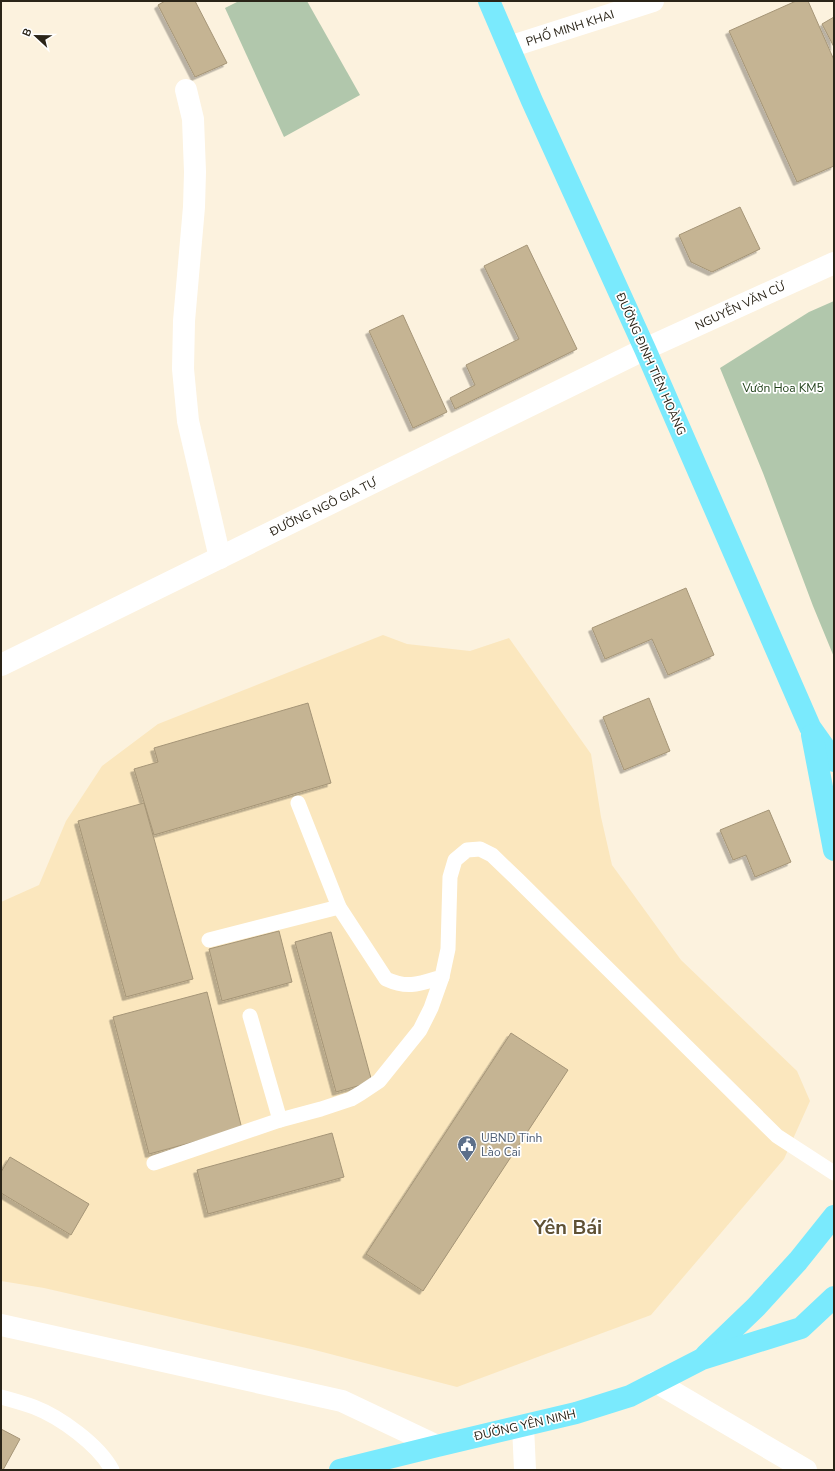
<svg xmlns="http://www.w3.org/2000/svg" width="835" height="1471" viewBox="0 0 835 1471" font-family="'Nunito Sans',sans-serif">
<style>
.built{fill:#fbe7be}
.green{fill:#b1c7ac}
.building{fill:#c5b493;stroke:#a59577;filter:url(#shadow)}
.lines{fill:none;stroke-linecap:round;stroke-linejoin:round}
.lane{stroke:#fff;stroke-width:15}
.street{stroke:#fff;stroke-width:22}
.secondary{stroke:#fff;stroke-width:22}
.primary{stroke:#7aeafd;stroke-width:22}
.labels{text-anchor:middle;dominant-baseline:central;stroke-width:3.5;stroke-linejoin:round;paint-order:stroke}
.street-label{font-size:12px;fill:#2a2418;stroke:#fff}
.park-label{font-size:12px;fill:#1b3d14;stroke:#fff}
.service-label{font-size:12px;fill:#4e5e75;stroke:#fff;text-anchor:start}
.town-label{font-size:20px;font-weight:bold;fill:#5f5134;stroke:#fff}
</style>
<defs>
<filter id="shadow"><feDropShadow dx="-3.5" dy="3.5" stdDeviation="0" flood-color="#0004"/></filter>
</defs>
<rect width="100%" height="100%" fill="#fcf2de"/>
<!-- built -->
<path class="built" d="M383 635 407 644 470 651 509 638 591 754 601 817 612 865 681 960 797 1071 810 1101 784 1159 651 1315 457 1387 311 1349 44 1288 1 1281V902L39 885 66 821 102 766 158 724Z"/>
<!-- green -->
<g class="green">
<path d="M239 1H307L360 95 284 137 225 8Z"/>
<path d="M834 301V657L813 606 763 473 720 368 809 312Z"/>
</g>
<!-- building -->
<g class="building">
<path d="M165 1H195L227 63 195 77 158 5Z"/>
<path d="M796 1H808L834 60V166L797 182 729 31Z"/>
<path d="M834 17V47L822 24Z"/>
<path d="M740 207 760 249 712 272 691 262 679 235Z"/>
<path d="M527 245 577 349 455 409 450 398 475 385 466 365 519 339 484 266Z"/>
<path d="M403 315 447 412 413 428 369 331Z"/>
<path d="M686 588 714 655 668 675 652 639 605 659 592 628Z"/>
<path d="M649 698 670 751 624 770 603 717Z"/>
<path d="M308 703 331 783 154 835 134 769 158 762 154 748Z"/>
<path d="M144 803 193 979 126 997 78 821Z"/>
<path d="M769 810 791 862 755 877 746 855 733 860 720 830Z"/>
<path d="M279 931 292 982 222 1001 209 949Z"/>
<path d="M331 932 372 1082 336 1092 295 942Z"/>
<path d="M207 992 242 1129 149 1154 113 1017Z"/>
<path d="M511 1033 568 1070 423 1291 366 1254Z"/>
<path d="M332 1133 344 1177 208 1214 197 1170Z"/>
<path d="M10 1157 89 1204 71 1235 1 1193V1172Z"/>
<path d="M1 1429 20 1439 3 1470H1Z"/>
</g>
<g class="lines">
<!-- lane -->
<g class="lane">
<path d="M298 803 339 907 386 979C408 989 419 984 442 977L448 949 450 877 455 860 467 850 480 849 492 855 518 880 777 1136 834 1173"/>
<path d="M209 940 339 907"/>
<path d="M250 1016 280 1120"/>
<path d="M154 1163 280 1120 321 1109 351 1099 361 1093 379 1081 420 1030 431 1008 442 977"/>
<path d="M1 1397C12 1400 23 1403 34 1407 60 1417 99 1445 112 1470"/>
</g>
<!-- street -->
<g class="street">
<path d="M509 47 653 1"/>
<path d="M186 90 193 119 195 172 194 207 184 321 183 369 188 421 220 558"/>
<path d="M1 665 645 349"/>
<path d="M1 1325 342 1401 437 1446"/>
<path d="M656 1382 806 1470"/>
<path d="M523 1426 525 1470"/>
</g>
<!-- secondary -->
<path class="secondary" d="M645 349 834 263"/>
<!-- primary -->
<g class="primary">
<path d="M489 1 532 101 645 349 810 727 834 761"/>
<path d="M812 735 834 850"/>
<path d="M706 1355 756 1307 798 1261 834 1216"/>
<path d="M340 1470 437 1446 576 1413 630 1396 702 1359 801 1328 834 1297"/>
</g>
</g>
<!-- icons -->
<defs>
<symbol id="civic-pin" viewBox="-11 -11 22 30"><path d="M0 17L-7.5 6A9.5 9.5 0 1 1 7.5 6Z" fill="#5c6f8a" stroke="#fff"/><path d="M-.6-6.5H3V-4.5H.6V-3L4-1V1h2V6H-6V1h2V-1L-.6-3ZM-1.2 2.5V6h2.4V2.5Z" fill="#fff"/></symbol>
</defs>
<g fill-rule="evenodd">
<use href="#civic-pin" x="456" y="1134" width="22" height="30"/>
</g>
<g class="labels">
<!-- street labels -->
<g class="street-label">
<text transform="translate(570 28) rotate(-18)">PHỐ MINH KHAI</text>
<text transform="translate(740 306) rotate(-25)">NGUYỄN VĂN CỪ</text>
<text transform="translate(651 364) rotate(66)">ĐƯỜNG ĐINH TIÊN HOÀNG</text>
<text transform="translate(323 507) rotate(-26)">ĐƯỜNG NGÔ GIA TỰ</text>
<text transform="translate(525 1425) rotate(-13)">ĐƯỜNG YÊN NINH</text>
</g>
<!-- park labels -->
<g class="park-label">
<text x="783" y="388">Vườn Hoa KM5</text>
</g>
<!-- service labels -->
<g class="service-label">
<text x="481" y="1138">UBND Tỉnh<tspan x="481" dy="14">Lào Cai</tspan></text>
</g>
<!-- town labels -->
<g class="town-label">
<text x="568" y="1227">Yên Bái</text>
</g>
</g>
<!-- border -->
<rect width="835" height="1471" fill="none" stroke="#2a2418" stroke-width="4"/>
<!-- north arrow -->
<g transform="translate(36 36) rotate(292)" stroke="#ffffff" stroke-width="3" paint-order="stroke">
<path d="M0-3L7 15L0 10L-7 15Z" fill="#2a2418"/>
<text y="-6" font-size="11" font-weight="bold" text-anchor="middle" fill="#2a2418">B</text>
</g>
</svg>
